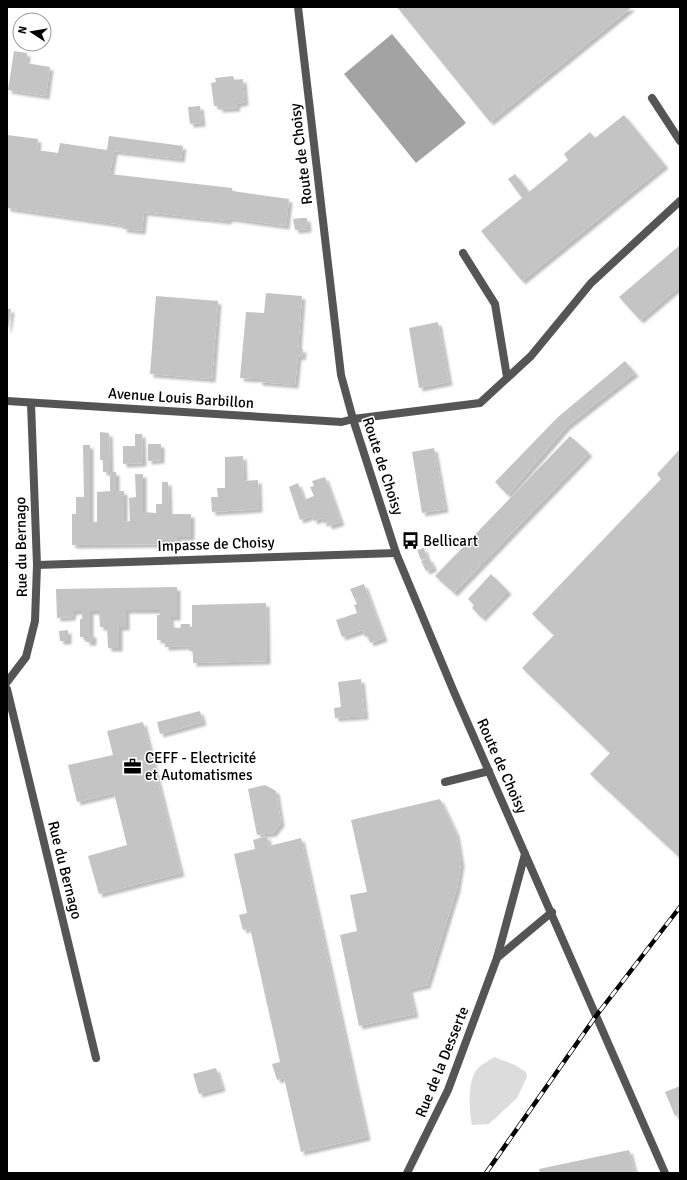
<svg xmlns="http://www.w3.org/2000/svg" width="687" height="1180" viewBox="0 0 687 1180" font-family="Signika,sans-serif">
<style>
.green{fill:#dcdcdc}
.water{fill:#a3a3a3}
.building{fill:#c4c4c4;filter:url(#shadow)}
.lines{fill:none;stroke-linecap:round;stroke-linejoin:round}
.service{stroke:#555;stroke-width:8}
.minor{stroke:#555;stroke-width:8}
.tertiary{stroke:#555;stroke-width:8}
.rail-casing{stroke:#000;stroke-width:4.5}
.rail{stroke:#fff;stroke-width:3;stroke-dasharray:9;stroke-linecap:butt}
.labels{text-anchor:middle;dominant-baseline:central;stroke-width:3;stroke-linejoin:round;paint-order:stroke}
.street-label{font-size:15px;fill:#000;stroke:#fff}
.poi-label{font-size:15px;fill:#000;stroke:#fff;text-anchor:start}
</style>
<defs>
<filter id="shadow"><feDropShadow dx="3.5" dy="3.5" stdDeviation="1" flood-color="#0004"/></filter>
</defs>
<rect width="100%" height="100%" fill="#fff"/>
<!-- green -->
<path class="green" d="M494 1057 515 1065 526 1072 527 1077 517 1098 489 1124 472 1125C469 1110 467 1080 478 1068 482 1064 489 1061 494 1057Z"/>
<!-- water -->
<path class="water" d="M392 34 466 123 416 163 344 74Z"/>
<!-- building -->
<g class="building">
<path d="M397 7H632L490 122Z"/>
<path d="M14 51 27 53 26 63 50 67 46 96 8 90Z"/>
<path d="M233 76 234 80 243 79 245 102 236 104 237 108 219 109V106H214L211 83 216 82 215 78Z"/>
<path d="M200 106 202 123 190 124 188 107Z"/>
<path d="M624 115 665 165 522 281 481 231 522 198 508 179 515 174 529 192 568 160 564 154 590 132 595 138Z"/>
<path d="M7 135 38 139 37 150 58 153 60 143 107 150 109 136 183 146 181 159 114 151 110 174 232 188V191L289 199 286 226 229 218 228 221 144 212 142 231 123 229 124 225 7 208Z"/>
<path d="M301 218H307L308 229 295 230 293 219Z"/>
<path d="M680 245V286L640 320 619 297Z"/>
<path d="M266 293 302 296 298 349H303L302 357 298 356 295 385 259 382V379L240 378 246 312 264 313Z"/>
<path d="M156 296 218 301 212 379 150 374Z"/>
<path d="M7 309H11L8 329H7Z"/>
<path d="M438 322 449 382 419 388 409 328Z"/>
<path d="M625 361 635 373 567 426 508 495 495 482 558 417Z"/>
<path d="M100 432 109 433 110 472H103V460H100Z"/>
<path d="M135 434H142L143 463 123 464V446H135Z"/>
<path d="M570 436 589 453 454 593 435 576Z"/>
<path d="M148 444H161V460L148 461Z"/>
<path d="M83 445H90V522H97V492L110 491V472H116V491H124V522L130 521 129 498 136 497 135 474H143V512L156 513V504H162V482H168L169 514H191V537H177L176 544 72 545V514H76V497H84Z"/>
<path d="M434 448 445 509 422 513 412 452Z"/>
<path d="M680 449V856L679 857 590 774 610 753 522 668 554 635 532 614 661 479 657 474Z"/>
<path d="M243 456 244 481 258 480 259 509 212 512 211 497H218L217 488H225V457Z"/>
<path d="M325 477 341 522 329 526 327 522 323 523 322 518 314 521 312 516 300 520 289 487 298 483 304 500 314 496 310 487 314 486 312 481Z"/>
<path d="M424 548 427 558 421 560 417 550Z"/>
<path d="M429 558 434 568 426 571 421 561Z"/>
<path d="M491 574 508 591 482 618 472 608 474 605 468 599Z"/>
<path d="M364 584 384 638 370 643 368 636 365 637 363 630 342 637 336 620 357 613 354 605 357 604 350 589Z"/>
<path d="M177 587V617H170L171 627 180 628 181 624H190V627H192V605L266 603 267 661 193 663V651H189V646L165 647V640H157V615H160V610H126V627H119V648H108L107 627H100L99 611H90V634H93V642H86V637H80V619H82V611H73L72 617 57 618 56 589Z"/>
<path d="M68 630V641H60L59 631Z"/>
<path d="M361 679 365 716 335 718 334 708 341 707 338 682Z"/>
<path d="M200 711 203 722 160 734 157 722Z"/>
<path d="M143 722 181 873 99 894 88 856 127 845 114 793 77 802 68 765 113 755 107 731Z"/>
<path d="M265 785 276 791 281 823 273 833 257 835 248 789Z"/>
<path d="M440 799 456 833 461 863 457 888 427 985 409 989 415 1014 359 1026 340 935 357 931 350 895 367 892 351 820Z"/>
<path d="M267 836 269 846 301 838 367 1137 301 1152 284 1078 277 1080 272 1064 280 1062 250 928 243 930 239 915 247 913 234 854 255 849 253 840Z"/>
<path d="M216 1068 222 1088 199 1094 193 1074Z"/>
<path d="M680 1086V1113L675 1116 665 1092Z"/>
<path d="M629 1150 635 1173H540L539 1169Z"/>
</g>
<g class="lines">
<!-- service -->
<g class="service">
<path d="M652 98 680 141"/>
<path d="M463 253 495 304 507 377"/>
<path d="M353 419 480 403 531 356 591 283 680 201"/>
<path d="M445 782 489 771"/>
</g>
<!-- minor -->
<g class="minor">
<path d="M7 401 342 422 353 419"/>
<path d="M37 565 396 553"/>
<path d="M7 682 26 657 35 621 37 565 31 403"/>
<path d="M7 689 96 1058"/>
<path d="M497 958 525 854"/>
<path d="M407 1173 448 1090 497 958 552 912"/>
</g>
<!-- tertiary -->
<path class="tertiary" d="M298 7 341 375 353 419 396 553 454 692 665 1173"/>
<defs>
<path id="rail" d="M486 1173 596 1016 680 907"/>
</defs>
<!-- rail casing -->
<use href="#rail" class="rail-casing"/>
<!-- rail -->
<use href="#rail" class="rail"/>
</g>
<!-- icons -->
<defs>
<symbol id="bus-bare" viewBox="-9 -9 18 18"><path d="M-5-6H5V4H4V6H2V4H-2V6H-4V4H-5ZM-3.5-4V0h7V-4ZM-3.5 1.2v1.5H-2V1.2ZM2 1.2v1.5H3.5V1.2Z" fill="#000" stroke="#fff" stroke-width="2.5" paint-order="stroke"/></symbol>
<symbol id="office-bare" viewBox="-9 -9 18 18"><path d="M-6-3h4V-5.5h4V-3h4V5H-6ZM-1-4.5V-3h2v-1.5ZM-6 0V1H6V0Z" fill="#000" stroke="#fff" stroke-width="2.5" paint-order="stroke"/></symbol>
</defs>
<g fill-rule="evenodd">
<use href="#bus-bare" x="398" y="528" width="25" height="25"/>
<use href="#office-bare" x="120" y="754" width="25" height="25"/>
</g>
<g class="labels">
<!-- street labels -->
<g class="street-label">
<text transform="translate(301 154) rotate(-97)">Route de Choisy</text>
<text transform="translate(181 398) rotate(4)">Avenue Louis Barbillon</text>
<text transform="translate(383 466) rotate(72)">Route de Choisy</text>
<text transform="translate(216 544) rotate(-2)">Impasse de Choisy</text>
<text transform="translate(21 547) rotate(-91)">Rue du Bernago</text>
<text transform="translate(502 766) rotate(66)">Route de Choisy</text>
<text transform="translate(65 870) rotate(76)">Rue du Bernago</text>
<text transform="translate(442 1062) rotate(-68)">Rue de la Desserte</text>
</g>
<!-- poi labels -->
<g class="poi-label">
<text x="423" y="541">Bellicart</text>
<text x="145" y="758">CEFF - Electricité<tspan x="145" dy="17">et Automatismes</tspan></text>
</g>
</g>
<!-- border -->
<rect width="687" height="1180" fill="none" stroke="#000000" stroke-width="16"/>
<!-- north arrow -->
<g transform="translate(32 32) rotate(282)"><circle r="19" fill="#ffffff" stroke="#999999"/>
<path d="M0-3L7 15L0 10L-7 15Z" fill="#000000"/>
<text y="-6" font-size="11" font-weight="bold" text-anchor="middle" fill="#000000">N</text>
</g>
</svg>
